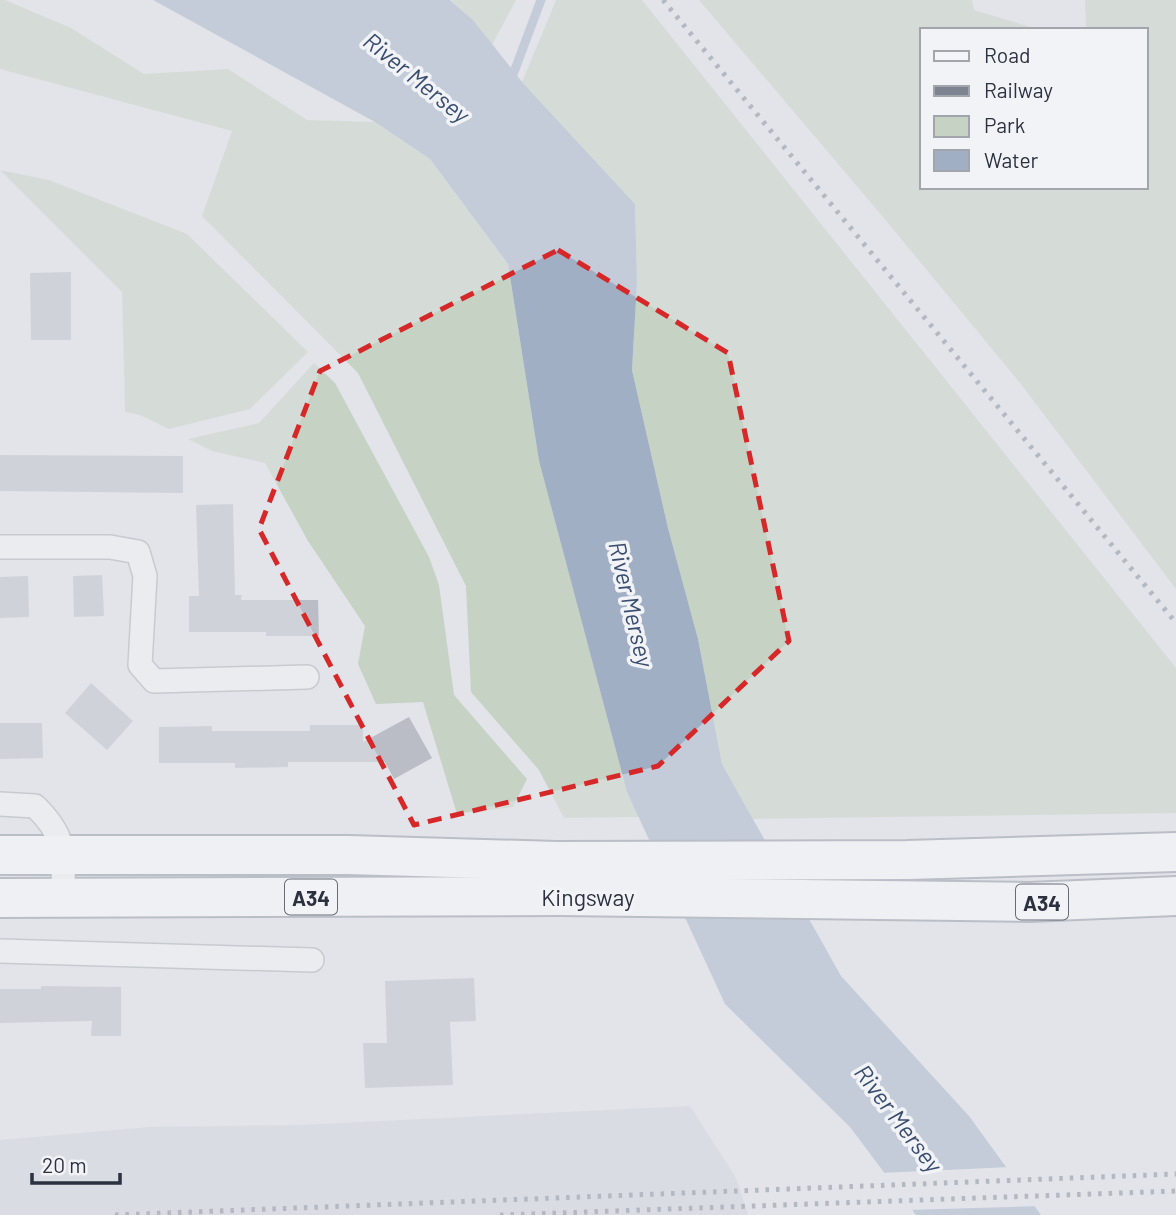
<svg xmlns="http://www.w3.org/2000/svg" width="1176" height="1215" viewBox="0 0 1176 1215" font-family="Barlow,sans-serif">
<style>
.built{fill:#d0d3db}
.green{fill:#c6d2c4}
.water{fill:#a1afc5}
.pier{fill:#e2e4e9}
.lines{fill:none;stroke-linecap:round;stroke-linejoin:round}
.stream{stroke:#a1afc5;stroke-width:9}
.building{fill:#babdc5}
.street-casing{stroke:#a8abb3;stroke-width:26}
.highway-casing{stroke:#8b919e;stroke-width:42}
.street{stroke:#f4f5f8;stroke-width:23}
.highway{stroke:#fff;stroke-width:38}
.rail{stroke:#7d8391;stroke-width:5;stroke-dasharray:3.5 7;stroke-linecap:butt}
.marked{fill:none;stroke:#d62828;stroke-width:5;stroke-dasharray:14 9;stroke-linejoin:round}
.labels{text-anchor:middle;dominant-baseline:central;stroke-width:7;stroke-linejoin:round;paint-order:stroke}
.shield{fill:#f2f3f7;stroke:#676b76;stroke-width:2}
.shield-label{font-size:21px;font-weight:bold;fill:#2c313f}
.street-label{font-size:23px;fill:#2c313f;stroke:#f2f3f7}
.water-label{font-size:24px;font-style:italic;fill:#3a4d6f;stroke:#f2f3f7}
</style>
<rect width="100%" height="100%" fill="#e2e4e9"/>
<!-- built -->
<path class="built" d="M690 1106 736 1178 748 1215H0V1140L149 1127 300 1125Z"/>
<!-- green -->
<g class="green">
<path d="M0 0H5L71 28 144 74 228 69 307 120 375 122 430 159 508 264 539 461 627 791 639 817 564 818 539 770 471 692 466 586 358 373 202 216 232 131 0 69Z"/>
<path d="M451 0H516L492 45 473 20Z"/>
<path d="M556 0H642L1176 668V813L753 819 722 764 698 639 668 528 632 370 637 283 635 204 522 82Z"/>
<path d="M699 0H972L974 10 1040 30H922V187H1146V30H1086L1085 0H1176V589L1020 383 883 217Z"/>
<path d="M0 170 49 180 187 234 308 352 250 409 169 429 140 415 125 412 122 292Z"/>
<path d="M314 363 335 383 429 557 439 585 454 695 527 779 513 807 457 814 423 702 376 704 358 664 365 626 308 541 265 463 212 451 188 439 259 423Z"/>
</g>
<!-- water -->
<path class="water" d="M153 0H450L473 20 522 82 635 204 637 283 632 370 668 528 698 639 722 764 841 976 969 1116 1041 1215H916L850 1127 725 1004 627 792 539 461 508 264 430 159 375 122Z"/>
<!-- pier -->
<path class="pier" d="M1011 1167 1039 1206 907 1210 880 1173Z"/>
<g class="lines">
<!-- stream -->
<path class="stream" d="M511 80 541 0"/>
</g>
<!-- building -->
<g class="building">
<path d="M71 272V340H31L30 273Z"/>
<path d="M0 455 183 456V493L0 491Z"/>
<path d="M233 504 235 595H242L241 600H318L319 636H266V632H189V596H199L196 505Z"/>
<path d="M102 575 104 616 74 617 73 576Z"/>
<path d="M28 576 29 617 0 618V577Z"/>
<path d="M91 683 133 721 107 750 65 713Z"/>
<path d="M409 717 432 758 394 779 385 762H288V767L235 768V763H159V727L212 726V731H310V725H363V742Z"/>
<path d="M0 723H42L43 758 0 759Z"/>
<path d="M474 978 476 1021 450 1022 453 1085 365 1088 363 1043H387L385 981Z"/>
<path d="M41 986 121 987V1036H91L92 1021 0 1023V989H41Z"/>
</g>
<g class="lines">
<defs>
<g id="street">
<path d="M0 547H110L138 552 145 576 140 665 154 681 307 677"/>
<path d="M0 804 35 806C68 838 63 855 63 898"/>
<path d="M0 951 312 960"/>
</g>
<g id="highway">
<path d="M0 855H348L556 861 907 860 1176 852"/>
<path d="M0 898 559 896 1029 902 1176 896"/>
</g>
</defs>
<!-- street casing -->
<use href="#street" class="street-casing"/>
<!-- highway casing -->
<use href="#highway" class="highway-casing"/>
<!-- street -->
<use href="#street" class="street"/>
<!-- highway -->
<use href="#highway" class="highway"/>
<!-- rail -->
<g class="rail">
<path d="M663 0 1176 623"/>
<path d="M115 1215 1176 1174"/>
<path d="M500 1215 1176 1191"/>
</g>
</g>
<!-- marked area -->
<path d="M0 0H1176V1215H0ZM558 250 728 353 789 641 658 766 414 825 259 529 320 371Z" fill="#e2e4e9" fill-opacity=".55" fill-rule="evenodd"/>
<path class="marked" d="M558 250 728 353 789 641 658 766 414 825 259 529 320 371Z"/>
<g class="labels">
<!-- shield labels -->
<g class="shield">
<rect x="285" y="879.5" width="52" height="35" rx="5"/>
<rect x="1016" y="884.5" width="52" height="35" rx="5"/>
</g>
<g class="shield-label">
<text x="311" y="897">A34</text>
<text x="1042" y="902">A34</text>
</g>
<!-- street labels -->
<g class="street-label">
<text x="588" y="897">Kingsway</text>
</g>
<!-- water labels -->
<g class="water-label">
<text transform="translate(417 77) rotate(39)">River Mersey</text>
<text transform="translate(632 604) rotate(77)">River Mersey</text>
<text transform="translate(899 1118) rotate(53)">River Mersey</text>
</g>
</g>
<!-- legend -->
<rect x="920" y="28" width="228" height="161" fill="#f2f3f7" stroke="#a3a5ad" stroke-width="2"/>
<rect x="934" y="51" width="35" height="10" fill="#f4f5f8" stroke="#a3a5ad" stroke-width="2"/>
<text x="984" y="63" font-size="21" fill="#2c313f">Road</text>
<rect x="934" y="86" width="35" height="10" fill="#7d8391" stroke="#a3a5ad" stroke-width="2"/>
<text x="984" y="98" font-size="21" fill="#2c313f">Railway</text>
<rect x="934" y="116" width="35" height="21" fill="#c6d2c4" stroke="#a3a5ad" stroke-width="2"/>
<text x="984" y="133" font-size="21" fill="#2c313f">Park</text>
<rect x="934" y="150" width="35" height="21" fill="#a1afc5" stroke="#a3a5ad" stroke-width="2"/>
<text x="984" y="168" font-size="21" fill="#2c313f">Water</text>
<!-- scale -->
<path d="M32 1173v10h88v-10" fill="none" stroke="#2c313f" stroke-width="3.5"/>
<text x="42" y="1173" font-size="21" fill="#2c313f" stroke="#f2f3f7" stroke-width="5" paint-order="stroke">20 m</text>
</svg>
